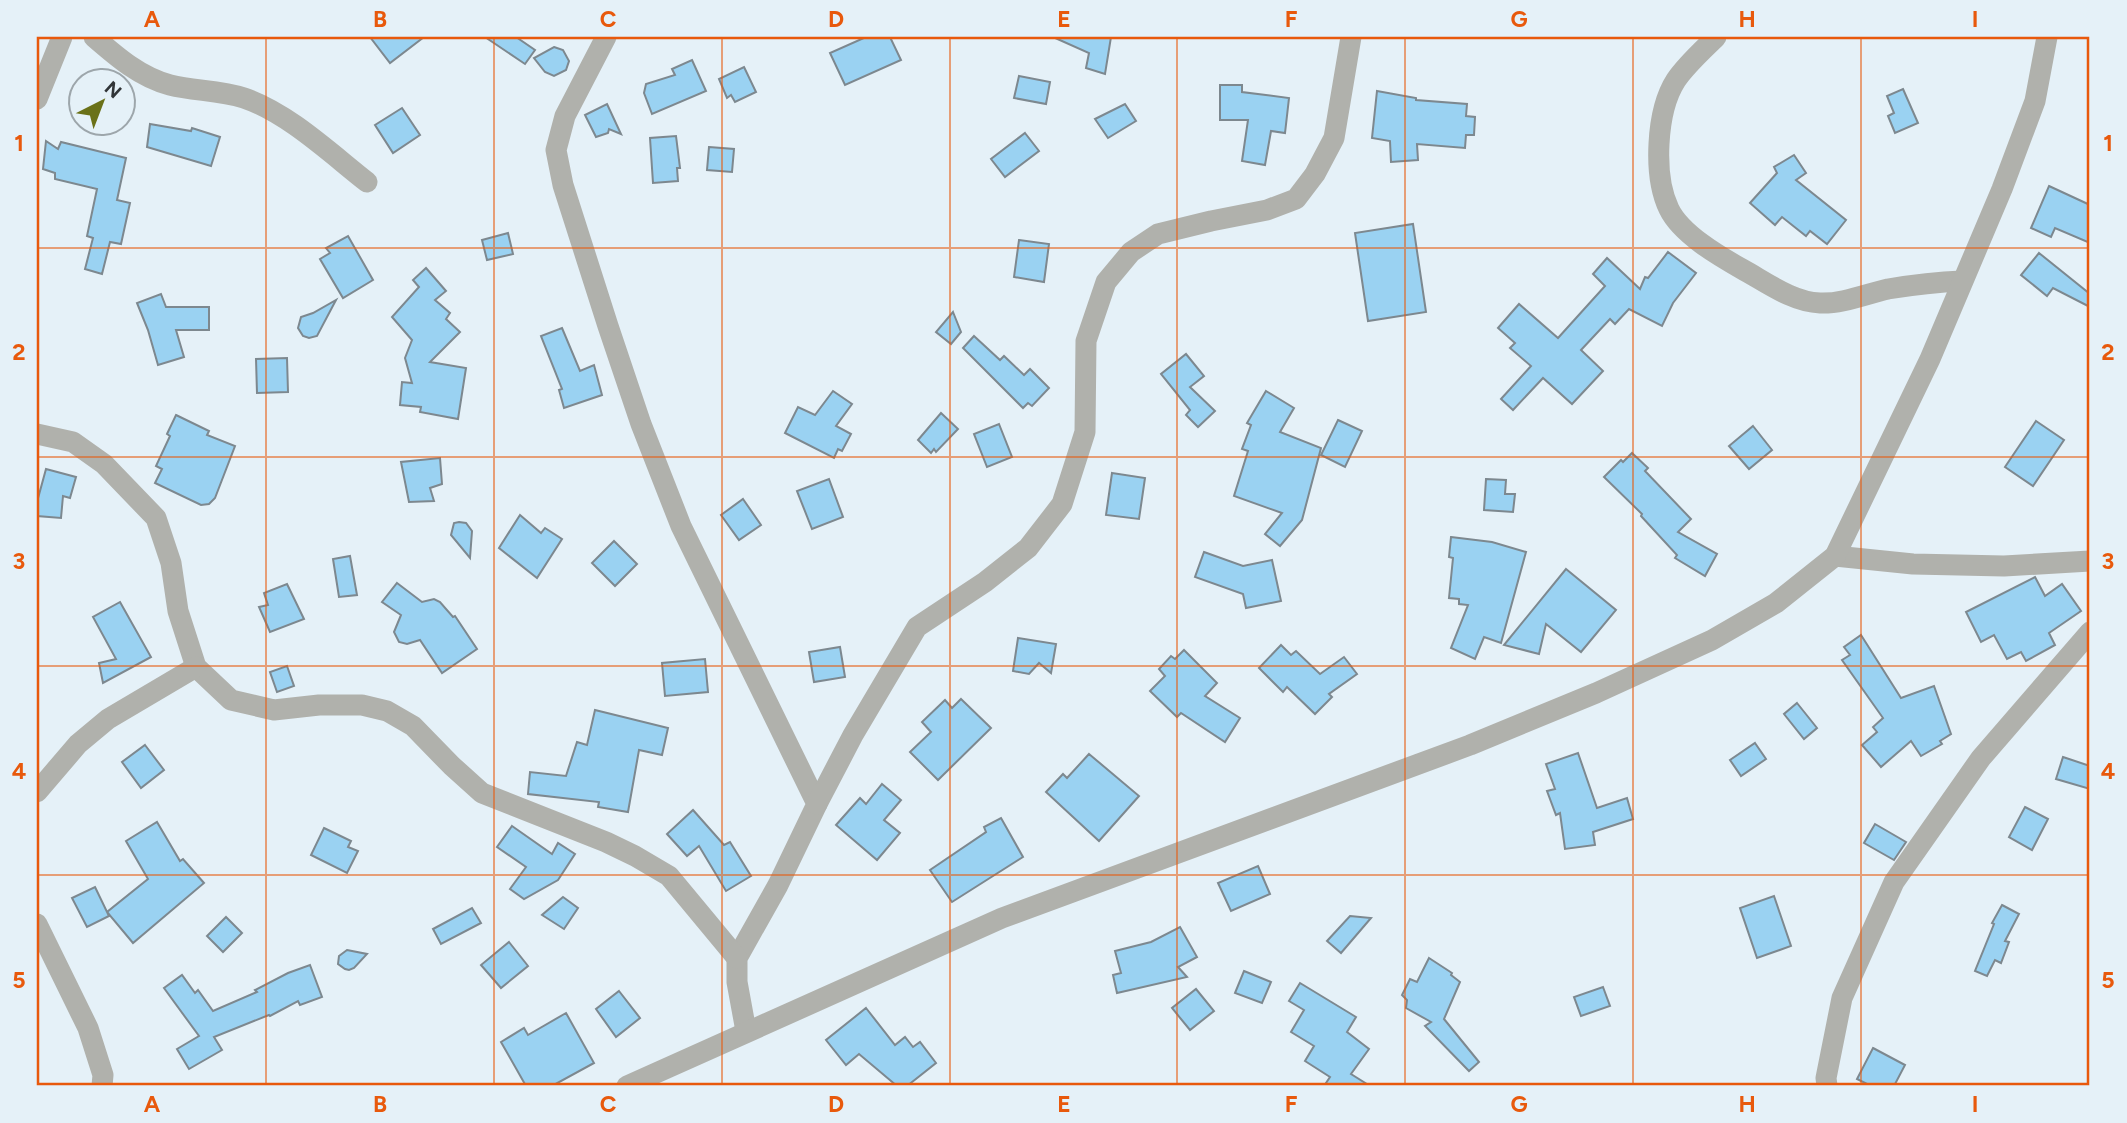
<svg xmlns="http://www.w3.org/2000/svg" width="2127" height="1123" viewBox="0 0 2127 1123" font-family="Figtree,sans-serif">
<style>
.building{fill:#9ad2f2;stroke:#7d888f;stroke-width:2}
.lines{fill:none;stroke-linecap:round;stroke-linejoin:round}
.street{stroke:#b0b1ac;stroke-width:21}
.grid{fill:none;stroke:#e8590c;stroke-width:2;stroke-opacity:0.55}
.neatline{fill:none;stroke:#e8590c;stroke-width:2.5}
.grid-label{font-size:23px;text-anchor:middle;font-weight:bold;fill:#e8590c}
</style>
<rect width="100%" height="100%" fill="#e5f1f8"/>
<!-- building -->
<g class="building">
<path d="M370 37H424L390 63Z"/>
<path d="M485 37H516L535 50 525 64Z"/>
<path d="M866 37H890L901 60 845 85 830 53Z"/>
<path d="M1053 37H1111L1105 74 1086 68 1089 53Z"/>
<path d="M554 47 563 50 569 61 566 70 554 76 545 72 534 58Z"/>
<path d="M692 60 706 91 652 114 644 93 646 84 675 75 672 69Z"/>
<path d="M744 67 756 92 735 102 731 95 727 98 719 79Z"/>
<path d="M1019 76 1050 82 1046 104 1014 98Z"/>
<path d="M1220 85H1242V92L1289 98 1285 133 1271 131 1265 165 1242 161 1248 120H1220Z"/>
<path d="M1903 89 1918 123 1895 133 1888 116 1894 113 1887 96Z"/>
<path d="M1377 91 1416 98V100L1467 104 1466 116 1475 117 1474 135H1466L1465 148 1417 144 1418 160 1391 162 1390 141 1372 138Z"/>
<path d="M607 104 621 134 609 129 608 133 596 137 585 115Z"/>
<path d="M1125 104 1136 121 1108 138 1095 119Z"/>
<path d="M402 108 420 135 393 153 375 125Z"/>
<path d="M150 124 191 131 192 128 220 137 211 166 147 147Z"/>
<path d="M1025 133 1039 151 1005 177 991 159Z"/>
<path d="M676 136 680 168H677L678 181 653 183 650 138Z"/>
<path d="M46 141 58 149 61 142 126 158 117 200 130 203 121 244 110 242 102 274 85 269 93 238 87 236 97 189 55 179V173L43 169Z"/>
<path d="M709 147 734 149 732 172 707 170Z"/>
<path d="M1794 155 1806 173 1796 180 1846 220 1827 244 1810 231 1806 236 1782 217 1775 225 1750 203 1777 173 1774 167Z"/>
<path d="M2049 186 2090 205V243L2055 228 2051 237 2031 228Z"/>
<path d="M1413 224 1426 312 1368 321 1355 233Z"/>
<path d="M508 233 513 254 487 260 482 240Z"/>
<path d="M348 236 373 280 343 298 320 259 330 253 326 248Z"/>
<path d="M1019 240 1049 244 1044 282 1014 277Z"/>
<path d="M1668 252 1696 273 1673 303 1662 326 1629 309 1615 324 1610 319 1581 350 1603 371 1572 404 1543 378 1513 410 1501 399 1531 366 1510 348 1515 343 1498 328 1519 304 1558 338 1605 286 1593 274 1607 258 1640 289 1645 277 1648 278Z"/>
<path d="M2039 253 2090 294V307L2053 288 2047 296 2021 275Z"/>
<path d="M426 268 446 291 435 300 450 313 446 319 460 332 430 362 466 368 458 419 420 412 421 407 400 405 402 382 412 383 405 358 412 340 392 317 419 287 413 280Z"/>
<path d="M161 294 166 307H209V330H176L184 357 158 365 148 330 137 303Z"/>
<path d="M336 300 317 336 309 338 303 336 298 328 301 317 313 313Z"/>
<path d="M953 312 961 332 951 344 936 332Z"/>
<path d="M562 328 580 371 594 365 602 395 564 408 559 390 562 389 541 336Z"/>
<path d="M974 336 1000 360 1004 356 1024 375 1030 369 1049 388 1032 406 1028 403 1023 408 963 348Z"/>
<path d="M1186 354 1204 376 1190 387 1215 411 1198 427 1186 415 1190 410 1161 374Z"/>
<path d="M287 358 288 392 257 393 256 359Z"/>
<path d="M833 391 852 404 836 426 851 434 842 451 838 449 834 458 785 433 798 407 815 415Z"/>
<path d="M1266 391 1294 408 1280 432 1321 448 1302 520 1280 546 1265 534 1282 513 1234 496 1248 451 1242 449 1251 425 1247 423Z"/>
<path d="M941 413 958 429 936 452 934 449 931 453 918 440Z"/>
<path d="M176 415 209 431 207 435 235 446 215 498 209 504 201 505 155 483 162 469 156 466 170 436 167 434Z"/>
<path d="M1338 420 1362 431 1345 467 1321 455Z"/>
<path d="M2036 421 2064 440 2033 486 2005 467Z"/>
<path d="M999 424 1012 457 987 467 974 434Z"/>
<path d="M1753 426 1772 450 1749 469 1729 446Z"/>
<path d="M1632 453 1648 468 1645 471 1691 519 1678 532 1717 554 1705 576 1675 558 1677 555 1641 516 1642 514 1604 477 1621 460 1623 462Z"/>
<path d="M440 458 442 484 430 488 434 501 409 502 401 462Z"/>
<path d="M46 469 76 477 70 498 63 496 61 518 37 516V502Z"/>
<path d="M1112 473 1145 478 1139 519 1106 515Z"/>
<path d="M829 479 843 517 812 529 797 491Z"/>
<path d="M1486 479 1506 480 1505 494H1515L1513 512 1484 510Z"/>
<path d="M743 499 761 525 739 540 721 515Z"/>
<path d="M520 515 541 533 545 528 562 539 537 578 499 548Z"/>
<path d="M459 522 466 523 472 531 470 558 451 535 454 523Z"/>
<path d="M1451 537 1492 542 1526 552 1501 643 1484 637 1475 659 1451 648 1468 605 1459 604V599L1449 598 1453 558 1449 557Z"/>
<path d="M614 541 637 564 615 586 592 563Z"/>
<path d="M1204 552 1243 566 1272 560 1281 601 1246 608 1243 594 1195 577Z"/>
<path d="M350 556 357 595 339 597 333 559Z"/>
<path d="M1566 569 1616 610 1581 652 1546 624 1539 654 1504 645Z"/>
<path d="M2035 577 2045 596 2062 584 2081 611 2049 633 2055 645 2026 661 2021 652 2007 659 1994 635 1981 642 1966 612Z"/>
<path d="M397 583 422 602 434 599 440 602 453 617 455 616 477 649 442 673 420 640 407 644 399 642 394 632 401 615 382 602Z"/>
<path d="M287 584 304 619 270 632 259 607 268 605 264 593Z"/>
<path d="M120 602 151 657 103 683 99 663 116 659 93 617Z"/>
<path d="M1861 635 1901 698 1934 686 1951 734 1940 741 1942 744 1921 756 1911 741 1881 767 1862 745 1877 732 1873 727 1883 718 1842 660 1850 655 1844 647Z"/>
<path d="M1018 638 1056 644 1051 673 1039 663 1029 674 1013 671Z"/>
<path d="M1281 645 1291 655 1296 651 1320 674 1344 657 1357 674 1329 694 1332 697 1315 714 1287 687 1283 692 1259 668Z"/>
<path d="M840 647 845 677 814 682 809 652Z"/>
<path d="M1184 650 1217 683 1205 696 1240 718 1225 742 1181 713 1177 717 1150 691 1165 676 1159 669 1171 656 1175 659Z"/>
<path d="M705 659 708 692 665 696 662 663Z"/>
<path d="M287 666 294 686 277 692 270 672Z"/>
<path d="M961 699 991 728 938 780 910 752 931 732 922 722 945 700 952 708Z"/>
<path d="M1797 703 1817 728 1804 739 1784 714Z"/>
<path d="M595 710 668 728 662 755 639 750 628 812 598 807 599 802 528 794 530 772 566 776 577 742 587 745Z"/>
<path d="M1755 743 1766 759 1741 776 1730 760Z"/>
<path d="M145 745 164 770 141 788 122 762Z"/>
<path d="M1578 753 1597 808 1627 798 1633 819 1593 832 1595 845 1565 849 1560 813 1556 815 1547 791 1555 789 1546 764Z"/>
<path d="M1089 754 1139 796 1099 841 1046 792 1063 774 1067 778Z"/>
<path d="M2063 757 2090 766V789L2056 779Z"/>
<path d="M882 784 901 800 884 820 900 833 877 860 836 825 860 798 866 804Z"/>
<path d="M2025 807 2048 819 2032 850 2009 837Z"/>
<path d="M693 810 724 845 730 842 751 876 726 891 699 846 687 856 667 834Z"/>
<path d="M1001 818 1023 857 952 902 930 870 986 832 984 827Z"/>
<path d="M157 822 180 861 183 859 204 883 133 943 107 912 148 879 126 841Z"/>
<path d="M1875 824 1906 842 1894 860 1864 843Z"/>
<path d="M512 826 552 854 558 843 575 854 558 880 524 899 510 889 526 867 497 847Z"/>
<path d="M324 828 351 841 348 847 358 851 347 873 311 855Z"/>
<path d="M1258 866 1270 894 1231 911 1218 883Z"/>
<path d="M95 887 109 916 87 927 72 898Z"/>
<path d="M1774 896 1791 946 1757 958 1740 908Z"/>
<path d="M563 897 578 908 564 929 542 915Z"/>
<path d="M2002 905 2019 914 2005 941 2009 942 2001 963 1995 960 1987 976 1975 971 1994 924 1992 923Z"/>
<path d="M472 908 481 923 441 944 433 929Z"/>
<path d="M1350 916 1371 918 1341 953 1327 941Z"/>
<path d="M226 917 242 933 223 952 207 936Z"/>
<path d="M1180 927 1197 957 1178 967 1187 977 1117 993 1113 975 1121 973 1115 951 1151 942Z"/>
<path d="M509 942 528 966 501 988 481 965Z"/>
<path d="M347 950 367 954 354 968 349 970 345 969 338 964 339 956Z"/>
<path d="M1429 958 1452 973 1451 975 1460 982 1444 1019 1479 1062 1469 1071 1425 1026 1431 1022 1406 1008 1407 1000 1402 995 1410 979 1417 982Z"/>
<path d="M310 965 322 997 300 1005 298 1001 270 1016 269 1015 214 1037 222 1050 189 1069 177 1049 199 1036 164 988 182 975 195 993 198 990 213 1011 257 992 255 990 288 973Z"/>
<path d="M1244 971 1271 982 1262 1003 1235 993Z"/>
<path d="M1300 983 1356 1017 1347 1032 1369 1049 1351 1074 1370 1086H1324L1330 1077 1305 1061 1314 1046 1291 1032 1304 1010 1289 1001Z"/>
<path d="M1603 987 1610 1006 1581 1016 1574 997Z"/>
<path d="M1196 989 1214 1011 1190 1030 1172 1008Z"/>
<path d="M619 991 640 1018 616 1037 596 1009Z"/>
<path d="M866 1008 895 1045 905 1037 913 1047 920 1042 936 1063 907 1086H897L859 1054 846 1065 826 1040Z"/>
<path d="M566 1013 594 1063 552 1086H526L501 1042 524 1028 528 1035Z"/>
<path d="M1873 1048 1905 1065 1894 1086H1871L1857 1079Z"/>
</g>
<g class="lines">
<!-- street -->
<g class="street">
<path d="M94 37C117 57 140 77 170 85 194 91 220 90 244 98 288 113 330 153 367 182"/>
<path d="M606 37 565 116 556 150 563 185 608 326 641 424 681 526 817 804 778 885 737 958V982L746 1031"/>
<path d="M1716 37C1703 50 1687 64 1676 80 1656 111 1653 176 1669 209 1681 234 1719 256 1742 269 1766 282 1792 302 1820 303 1842 304 1866 294 1888 289 1912 285 1937 282 1962 281"/>
<path d="M37 99 62 37"/>
<path d="M37 434 73 442 104 464 156 518 171 563 178 611 196 667 231 700 274 710 319 705H362L387 711 413 726 452 766 482 793 606 842 635 856 669 876 737 958"/>
<path d="M1835 556 1913 564 2004 566 2090 561"/>
<path d="M37 792 78 744 108 719 196 667"/>
<path d="M817 804 853 735 917 627 985 582 1028 548 1062 504 1085 432 1086 341 1106 282 1131 252 1158 234 1211 221 1267 210 1296 199 1315 174 1334 138 1351 37"/>
<path d="M37 924 88 1028 103 1075 102 1086"/>
<path d="M627 1086 1002 918 1470 745 1596 693 1712 640 1776 603 1835 556 1930 359 2002 189 2035 101 2047 37"/>
<path d="M1827 1086 1826 1078 1842 998 1894 882 1981 758 2090 632"/>
</g>
</g>
<!-- grid -->
<path class="grid" d="M266 37V1086M494 37V1086M722 37V1086M950 37V1086M1177 37V1086M1405 37V1086M1633 37V1086M1861 37V1086M37 248H2090M37 457H2090M37 666H2090M37 875H2090"/>
<!-- border -->
<rect width="2127" height="1123" fill="none" stroke="#e5f1f8" stroke-width="77"/>
<!-- north arrow -->
<g transform="translate(102 102) rotate(42)"><circle r="33" fill="#e5f1f8" stroke="#9da6ab" stroke-width="2"/>
<path d="M0-5L12 26L0 18L-12 26Z" fill="#6a7118"/>
<text y="-10" font-size="19" font-weight="bold" text-anchor="middle" fill="#313538">N</text>
</g>
<rect x="38" y="38" width="2050" height="1046" class="neatline"/>
<g class="grid-label">
<text x="152" y="27">A</text>
<text x="380" y="27">B</text>
<text x="608" y="27">C</text>
<text x="836" y="27">D</text>
<text x="1064" y="27">E</text>
<text x="1291" y="27">F</text>
<text x="1519" y="27">G</text>
<text x="1747" y="27">H</text>
<text x="1975" y="27">I</text>
<text x="19" y="151">1</text>
<text x="2108" y="151">1</text>
<text x="19" y="360">2</text>
<text x="2108" y="360">2</text>
<text x="19" y="569">3</text>
<text x="2108" y="569">3</text>
<text x="19" y="779">4</text>
<text x="2108" y="779">4</text>
<text x="19" y="988">5</text>
<text x="2108" y="988">5</text>
<text x="152" y="1112">A</text>
<text x="380" y="1112">B</text>
<text x="608" y="1112">C</text>
<text x="836" y="1112">D</text>
<text x="1064" y="1112">E</text>
<text x="1291" y="1112">F</text>
<text x="1519" y="1112">G</text>
<text x="1747" y="1112">H</text>
<text x="1975" y="1112">I</text>
</g>
</svg>
